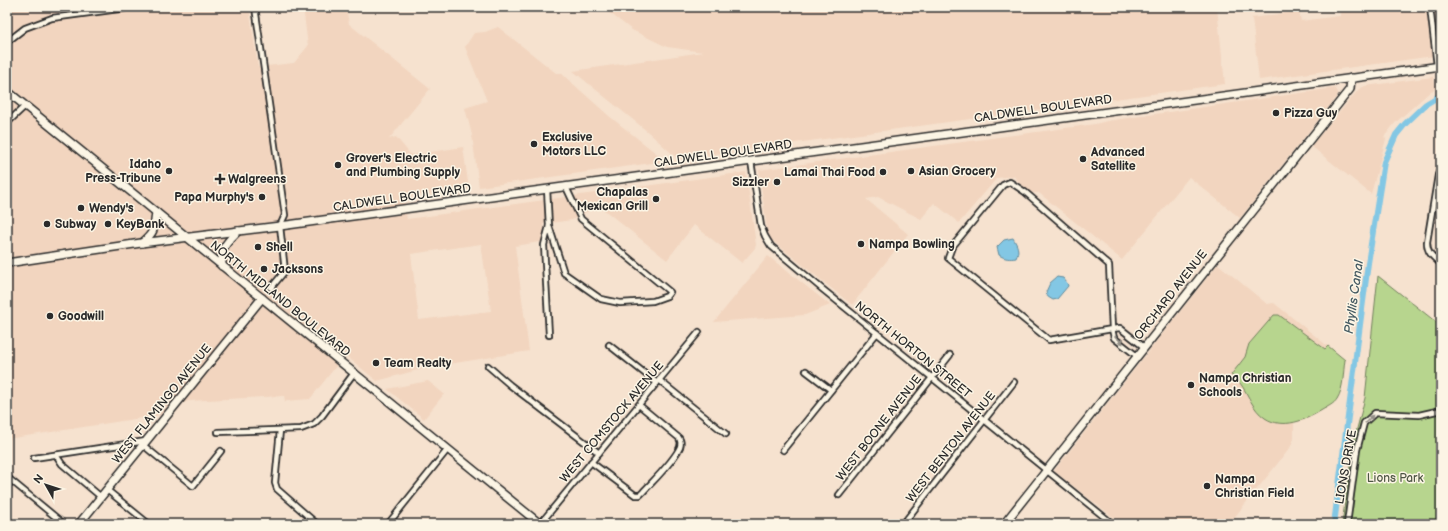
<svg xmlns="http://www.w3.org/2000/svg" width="1448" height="531" viewBox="0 0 1448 531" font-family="'Balsamiq Sans',sans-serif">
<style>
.built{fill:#f2d5bf;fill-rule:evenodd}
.green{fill:#b7d58e;stroke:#71805c}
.water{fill:#83c7e4;stroke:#60899a}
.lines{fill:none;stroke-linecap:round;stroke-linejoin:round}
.canal{stroke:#83c7e4;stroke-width:6}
.street-casing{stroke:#2b2b2b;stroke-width:8}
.secondary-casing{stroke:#2b2b2b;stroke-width:10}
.primary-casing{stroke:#2b2b2b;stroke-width:10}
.street{stroke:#fcf5e5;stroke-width:4.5}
.secondary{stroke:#fcf5e5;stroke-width:7}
.primary{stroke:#fcf5e5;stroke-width:7}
.oneway{fill:#949088}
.poi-dot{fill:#2b2b2b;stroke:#fcf5e5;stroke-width:1.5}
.labels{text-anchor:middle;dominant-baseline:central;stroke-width:3;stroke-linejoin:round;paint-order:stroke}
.street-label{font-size:12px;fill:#2b2b2b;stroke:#fcf5e5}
.poi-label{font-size:12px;font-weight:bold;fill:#2b2b2b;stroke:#fcf5e5;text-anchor:start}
.park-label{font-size:12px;fill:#4e5644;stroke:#fcf5e5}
.water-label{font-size:13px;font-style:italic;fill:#455a62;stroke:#fcf5e5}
</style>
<rect width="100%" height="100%" fill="#f6e2cf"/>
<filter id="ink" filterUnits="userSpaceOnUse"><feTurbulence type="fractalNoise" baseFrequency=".025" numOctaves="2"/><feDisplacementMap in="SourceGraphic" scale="8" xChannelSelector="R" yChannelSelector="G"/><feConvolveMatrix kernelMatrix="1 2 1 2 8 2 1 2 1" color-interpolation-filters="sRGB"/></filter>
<g filter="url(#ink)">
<!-- built -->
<g class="built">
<path d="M7 7H249L258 67 294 63 308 46 303 7H346L349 24 430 89 389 139 396 137 411 155 463 147 469 189 404 197 407 219 746 172 756 245 755 248 742 263 694 225 667 260 598 205 572 220 543 224 546 241 515 246 529 351 425 368 377 381 345 355 310 399 285 401 284 396 188 401 160 415 7 439ZM481 244 491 311 419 320 411 254Z"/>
<path d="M602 7H1217L1225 84 678 159 648 132 573 71 703 52 667 47 632 30Z"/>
<path d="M1340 7H1441V55L1259 80 1252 18 1299 11 1301 21 1340 16Z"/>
<path d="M498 27 556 73H561L609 116 666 161 479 187 472 135 465 108 487 101 465 47 474 33 485 32Z"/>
<path d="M1433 77 1437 88 1431 91 1395 123 1384 137 1386 139 1371 194 1311 146 1359 89 1365 86Z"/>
<path d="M1335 88 1338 92V95L1240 218 1189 177 1122 260 1039 193H1026L1017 179 1013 176 997 178 959 223 934 203 921 219 878 197 866 199 908 234 852 305 768 237 759 170 1095 124 1107 121Z"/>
<path d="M768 256 830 305 805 315 714 322Z"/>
<path d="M1218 264 1267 304 1274 303 1345 360 1341 389 1337 399 1329 406 1305 420 1294 423V439L1290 448 1229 524H1122L1054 471Z"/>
<path d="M428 381 444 394 424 419 387 389Z"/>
</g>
<!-- green -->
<g class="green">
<path d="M1378 276 1441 326V524H1342L1353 444 1365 398Z"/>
<path d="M1274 315H1279L1325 349 1328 346 1345 360C1343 372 1344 388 1337 399 1334 404 1327 407 1322 410 1306 420 1283 430 1265 418 1252 409 1249 395 1240 383 1238 380 1234 377 1231 375L1245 357 1249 344Z"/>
</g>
<!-- water -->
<g class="water">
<path d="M1013 238C1017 245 1020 250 1016 258 1010 259 1005 259 999 255L997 247 1004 240Z"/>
<path d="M1057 277 1063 278 1067 283 1068 286 1057 299 1053 300 1048 297 1046 292 1050 283Z"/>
</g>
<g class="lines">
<!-- canal -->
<path class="canal" d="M1334 524 1368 263 1384 162 1396 135 1405 124 1426 104 1441 95"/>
<defs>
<g id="street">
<path d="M255 7 285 215 280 226 285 271 271 288"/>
<path d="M1430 7 1437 66"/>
<path d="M7 42 25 28 52 18 134 7"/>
<path d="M7 123 25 106"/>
<path d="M751 161 761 226 765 236 771 246 821 288 1113 524"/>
<path d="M1441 167 1438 175 1427 242C1427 253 1433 257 1441 264"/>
<path d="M1010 182 1025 192 1109 265 1112 329 1049 340 948 258 952 247 1003 185Z"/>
<path d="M547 189 549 226 544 245 549 335"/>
<path d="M549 226 564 273 601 299 620 303 653 301 667 296 670 292 581 219 566 187"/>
<path d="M609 345 657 383"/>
<path d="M1137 356 1114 338 1112 329 1120 328 1144 347"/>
<path d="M488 366 510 385 599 453"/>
<path d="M806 371 831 390"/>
<path d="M659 380 726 434"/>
<path d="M280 430 275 483 277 489 317 524"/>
<path d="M218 432 301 429 314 424 322 416 354 373"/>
<path d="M143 445 193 486 221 451"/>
<path d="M783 450 877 333"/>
<path d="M56 455 62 464 101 497"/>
<path d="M34 458 146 441"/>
<path d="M591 462 635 495H640L643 492C654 480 674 461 680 447 681 444 681 441 679 438L639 405"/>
<path d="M7 477 64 524"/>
<path d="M107 490 149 524"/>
<path d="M839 495 950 355"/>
<path d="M388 524 448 449"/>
<path d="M540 524 699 332"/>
<path d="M903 524 1014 382"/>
<path d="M1347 524 1357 450 1364 423 1375 413 1419 415 1441 410"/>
</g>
<g id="secondary">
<path d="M7 91 540 524"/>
<path d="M222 266C221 247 225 244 238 231"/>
<path d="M79 524 262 298"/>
<path d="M1004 524 1350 89 1351 78"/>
</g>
<g id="primary">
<path d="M142 243C155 232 154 229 156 212"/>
<path d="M7 263 141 243 280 226 1441 66"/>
</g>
</defs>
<!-- street casing -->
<use href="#street" class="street-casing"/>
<!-- secondary casing -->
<use href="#secondary" class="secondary-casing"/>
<!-- primary casing -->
<use href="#primary" class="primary-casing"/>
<!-- street -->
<use href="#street" class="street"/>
<!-- secondary -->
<use href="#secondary" class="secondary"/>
<!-- primary -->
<use href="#primary" class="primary"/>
</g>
<!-- one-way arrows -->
<defs><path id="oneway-solid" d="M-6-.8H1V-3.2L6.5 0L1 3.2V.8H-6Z"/></defs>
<g class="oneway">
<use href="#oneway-solid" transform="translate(1119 340) rotate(44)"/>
<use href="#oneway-solid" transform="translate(1369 419) rotate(-45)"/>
</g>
</g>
<!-- markers -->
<g class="poi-dot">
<circle cx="1276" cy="113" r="4"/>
<circle cx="534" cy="144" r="4"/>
<circle cx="1083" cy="159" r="4"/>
<circle cx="338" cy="165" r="4"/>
<circle cx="169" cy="171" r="4"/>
<circle cx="911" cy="171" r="4"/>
<circle cx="883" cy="172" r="4"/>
<path d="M218 173h4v4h4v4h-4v4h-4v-4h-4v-4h4z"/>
<circle cx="777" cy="182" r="4"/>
<circle cx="262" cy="197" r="4"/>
<circle cx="656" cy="199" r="4"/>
<circle cx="81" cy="208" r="4"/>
<circle cx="47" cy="224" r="4"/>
<circle cx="108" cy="224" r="4"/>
<circle cx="861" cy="244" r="4"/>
<circle cx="258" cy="247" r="4"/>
<circle cx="264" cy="269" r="4"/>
<circle cx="50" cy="316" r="4"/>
<circle cx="376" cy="363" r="4"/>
<circle cx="1191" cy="385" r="4"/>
<circle cx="1207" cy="486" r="4"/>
</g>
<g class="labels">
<!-- street labels -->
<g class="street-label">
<text transform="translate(1043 109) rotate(-8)">CALDWELL BOULEVARD</text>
<text transform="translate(723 154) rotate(-8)">CALDWELL BOULEVARD</text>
<text transform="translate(402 198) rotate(-8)">CALDWELL BOULEVARD</text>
<text transform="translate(1171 295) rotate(-52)">ORCHARD AVENUE</text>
<text transform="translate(280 299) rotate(39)">NORTH MIDLAND BOULEVARD</text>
<text transform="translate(913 350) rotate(39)">NORTH HORTON STREET</text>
<text transform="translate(162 404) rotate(-51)">WEST FLAMINGO AVENUE</text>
<text transform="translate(612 422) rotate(-50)">WEST COMSTOCK AVENUE</text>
<text transform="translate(879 428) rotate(-52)">WEST BOONE AVENUE</text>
<text transform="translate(951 447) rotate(-52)">WEST BENTON AVENUE</text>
<text transform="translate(1346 467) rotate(-80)">LIONS DRIVE</text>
</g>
<!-- poi labels -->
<g class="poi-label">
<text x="1284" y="113">Pizza Guy</text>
<text x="542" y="137">Exclusive<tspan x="542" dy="14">Motors LLC</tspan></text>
<text x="1091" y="152">Advanced<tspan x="1091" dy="14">Satellite</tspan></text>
<text x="346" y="158">Grover's Electric<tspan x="346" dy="14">and Plumbing Supply</tspan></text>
<text x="161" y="164" text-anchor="end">Idaho<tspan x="161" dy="14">Press-Tribune</tspan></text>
<text x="919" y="171">Asian Grocery</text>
<text x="875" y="172" text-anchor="end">Lamai Thai Food</text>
<text x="228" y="179">Walgreens</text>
<text x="769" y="182" text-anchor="end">Sizzler</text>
<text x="648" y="192" text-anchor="end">Chapalas<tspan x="648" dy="14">Mexican Grill</tspan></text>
<text x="254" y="197" text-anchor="end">Papa Murphy's</text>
<text x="89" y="208">Wendy's</text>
<text x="55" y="224">Subway</text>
<text x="116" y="224">KeyBank</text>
<text x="869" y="244">Nampa Bowling</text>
<text x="266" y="247">Shell</text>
<text x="272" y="269">Jacksons</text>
<text x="58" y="316">Goodwill</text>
<text x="384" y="363">Team Realty</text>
<text x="1199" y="378">Nampa Christian<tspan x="1199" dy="14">Schools</tspan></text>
<text x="1215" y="479">Nampa<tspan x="1215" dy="14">Christian Field</tspan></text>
</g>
<!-- park labels -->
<g class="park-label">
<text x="1395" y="478">Lions Park</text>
</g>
<!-- water labels -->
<g class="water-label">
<text transform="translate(1354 297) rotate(-82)">Phyllis Canal</text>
</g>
</g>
<!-- margin -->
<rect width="1448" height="531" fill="none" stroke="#fcf5e5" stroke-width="24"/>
<rect x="12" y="12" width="1424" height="507" fill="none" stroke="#2b2b2b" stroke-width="1.5" filter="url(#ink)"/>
<!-- north arrow -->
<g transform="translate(46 485) rotate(309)" stroke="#fcf5e5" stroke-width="3" paint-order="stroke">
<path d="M0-3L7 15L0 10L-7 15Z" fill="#2b2b2b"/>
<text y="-6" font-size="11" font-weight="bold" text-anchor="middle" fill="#2b2b2b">N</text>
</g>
</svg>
